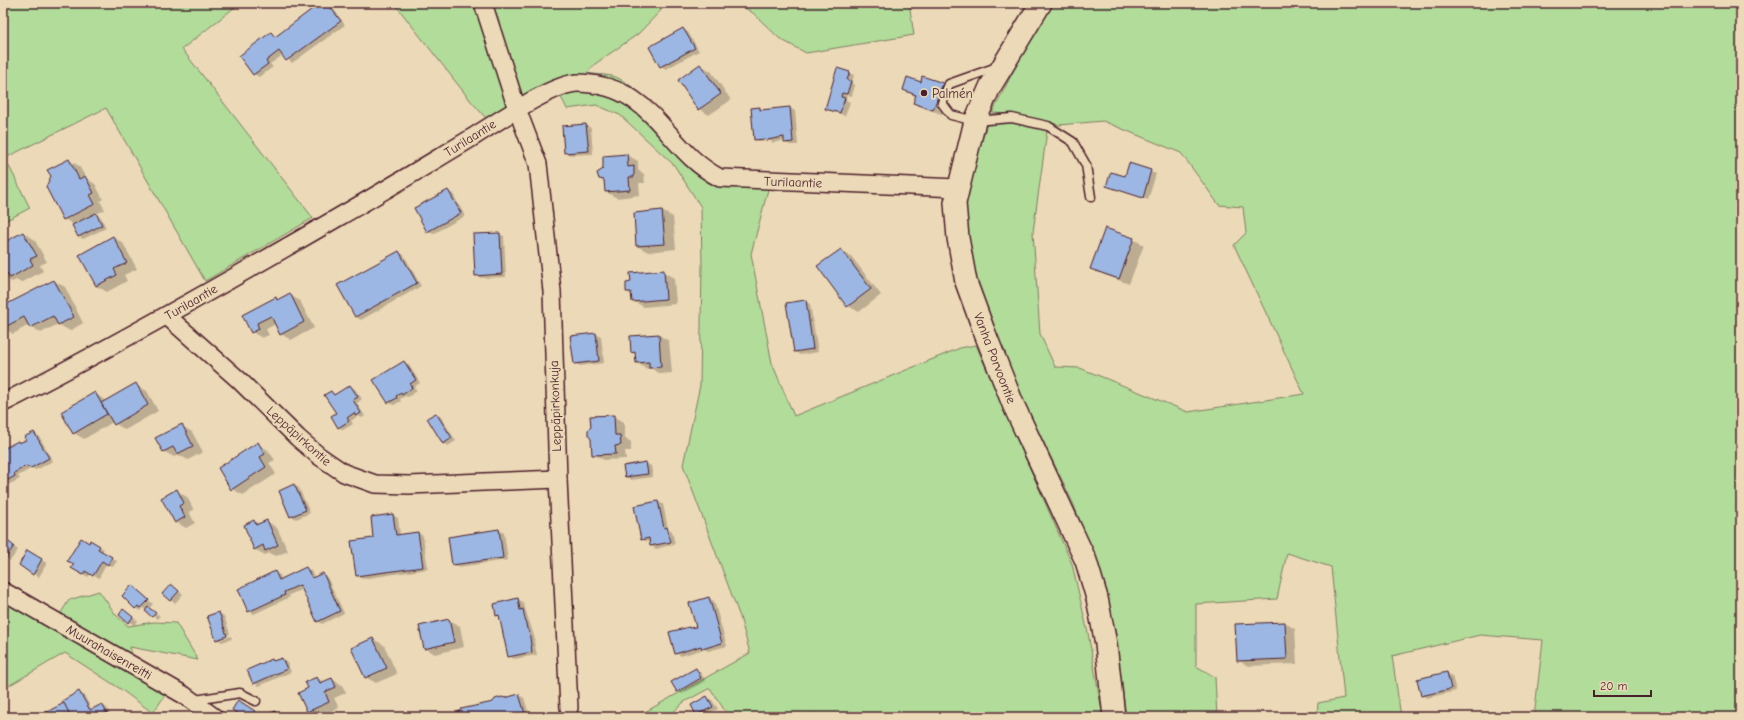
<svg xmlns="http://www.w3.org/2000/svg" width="1744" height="720" viewBox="0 0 1744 720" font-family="'Comic Neue',sans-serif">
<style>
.green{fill:#b1dc99;stroke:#7e7e62}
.shadow{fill:#0003}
.building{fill:#9cb7e3;stroke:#4a1f2b}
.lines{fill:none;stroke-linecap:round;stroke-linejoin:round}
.service-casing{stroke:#4a1f2b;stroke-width:11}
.minor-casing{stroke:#4a1f2b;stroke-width:20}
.tertiary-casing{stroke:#4a1f2b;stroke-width:24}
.service{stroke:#ecd9b7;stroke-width:8}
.minor{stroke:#ecd9b7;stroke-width:17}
.tertiary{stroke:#ecd9b7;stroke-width:21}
.poi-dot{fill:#4a1f2b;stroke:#ecd9b7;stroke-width:1.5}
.labels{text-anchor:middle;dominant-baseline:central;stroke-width:4;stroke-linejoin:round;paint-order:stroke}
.poi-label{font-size:13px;fill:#4a1f2b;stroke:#ecd9b7;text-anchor:start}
.street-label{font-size:13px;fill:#4a1f2b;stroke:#ecd9b7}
</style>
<rect width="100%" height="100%" fill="#ecd9b7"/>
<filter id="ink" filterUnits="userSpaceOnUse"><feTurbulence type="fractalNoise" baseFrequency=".025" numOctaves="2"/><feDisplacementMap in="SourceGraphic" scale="8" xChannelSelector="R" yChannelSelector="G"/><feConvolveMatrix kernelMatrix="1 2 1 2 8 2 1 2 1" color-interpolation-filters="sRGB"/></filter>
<g filter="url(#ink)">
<!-- green -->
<g class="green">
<path d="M3 3H240L182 49 313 218 205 281 106 108 5 158 30 208 3 222Z"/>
<path d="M394 3H668L638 34 595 64 587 73C596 75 612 74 620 79 647 94 692 142 703 170L770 182 751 254 772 363 794 416 960 348 976 345 1072 564 1088 633 1103 717H820L815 714 801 717H729L710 688 684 702 668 717H636L750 653 740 617 683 465 700 385 702 266 701 207 674 165 620 115 596 105 567 109 557 89 492 125 470 100Z"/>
<path d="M737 3H909L914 35 806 53 780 39 753 13Z"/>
<path d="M1054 3H1741V717H1534L1543 640 1480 635 1392 656 1401 717H1317L1318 703 1344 698 1331 567 1287 553 1277 599 1196 604V666L1215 677 1217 717H1126L1116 634 1095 561 1073 503 994 339 973 273 966 233V207L971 176 987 124 1011 123 1047 131 1033 232 1040 334 1055 367 1080 368 1188 412 1304 394 1234 245 1246 233 1243 207 1219 205 1181 153 1103 121 1059 125 1012 114 992 113 1016 66Z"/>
<path d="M99 591 116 615 128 626 154 622 176 623 198 660 130 647 137 672 167 692 153 713 119 688 65 653 3 689V599L52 627 69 600Z"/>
</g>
<!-- shadow -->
<g class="shadow">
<path d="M322 3 330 4 345 25 292 63 283 55 270 64 273 67 259 77 254 74 271 34 276 36Z"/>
<path d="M683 29 688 32 699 51 666 69 661 66Z"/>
<path d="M700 65 711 71 731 100 709 115 699 109Z"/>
<path d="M849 73 854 75 852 83 855 85 852 96 847 95 846 100 850 102 845 116 826 108Z"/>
<path d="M921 83 942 84 953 90 944 115 924 108 914 102 916 97 904 90Z"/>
<path d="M759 108 764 110 790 108 795 111 798 145H790L785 143V140L773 143 770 141 760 142 755 139Z"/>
<path d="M586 125 591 128 593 154 570 155 565 152Z"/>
<path d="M627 155 638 161V170L644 174 645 183H639L640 195 617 198 606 192V181L600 178 605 169 604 157Z"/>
<path d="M69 160 79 166 86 178 95 184 103 199 100 201 105 210 96 214 101 217 106 228 83 239 78 236 74 225 64 219Z"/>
<path d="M1130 164 1156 174 1148 200 1107 186 1126 177Z"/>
<path d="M448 191 453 194 465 216 433 234 428 231Z"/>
<path d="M662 211 673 217 676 249 648 252 637 246 635 214Z"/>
<path d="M23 233 34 239 47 262 40 265 43 271 21 283 16 280 12 282 3 277V244Z"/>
<path d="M499 234 504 236 506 277 481 278 476 275Z"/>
<path d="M113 237 123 243 137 269 124 275 127 281 107 292 96 286Z"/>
<path d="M1133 239 1144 245 1129 284 1102 274 1092 268Z"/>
<path d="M841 250 851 256 881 295 859 312 848 306Z"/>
<path d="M399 252 404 255 421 286 361 320 356 317 339 286Z"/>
<path d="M663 272 674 278 676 304 644 307 633 301V295L627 292Z"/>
<path d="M54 281 65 287 83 323 70 331 58 324 41 333 29 325 13 334 3 328V307Z"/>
<path d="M290 295 300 301 314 328 291 340 281 334 276 324 266 329 269 335 262 338 252 332 243 315 276 299 278 300Z"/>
<path d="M805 301 810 304 818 352 800 355 795 352Z"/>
<path d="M596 334 601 336 604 363 580 366 575 363Z"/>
<path d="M659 335 669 341 672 373 661 374 652 369H647L637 363 636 354 632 352Z"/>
<path d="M404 362 409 365 420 383 414 387 417 391 408 397 405 396 400 399 401 401 394 405 389 403 375 380Z"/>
<path d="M136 385 147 391 158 411 125 430 113 422 84 439 74 433 95 393 107 402Z"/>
<path d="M350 386 355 389 362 399 357 403 365 416 362 418 358 416 351 421 353 424 343 430 339 427 337 413 331 392 336 395Z"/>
<path d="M436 414 441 417 456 441 448 446 443 443Z"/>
<path d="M613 416 624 422 625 438 631 442V451H625L626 459 604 460 593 454Z"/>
<path d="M182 426 192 432 203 452 188 460 179 455 174 457 163 451Z"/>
<path d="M34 433 39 436 53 461 36 470 32 468 18 476 20 479 6 486 3 484V450L18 442 21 444 27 440Z"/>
<path d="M258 444 268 450 275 460 269 463 276 474 243 495 232 489Z"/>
<path d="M646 463 651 466 653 477 631 480 626 477 625 466Z"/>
<path d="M294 485 299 488 310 513 296 519 291 516Z"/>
<path d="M177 491 187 497 194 510 189 512 195 523 186 528 176 522Z"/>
<path d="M658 502 663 504 668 528 672 531 675 544 672 545 669 529H667L671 545 656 549 651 546 650 541 647 542 642 539Z"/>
<path d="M393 515 398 518 400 535 418 533 423 536 428 569 362 579 357 576 375 539Z"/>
<path d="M254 521 260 524 267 521 277 528 288 551 276 556 270 553 265 555 254 549 246 531Z"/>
<path d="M499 530 504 533 508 560 458 567 453 564Z"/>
<path d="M91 542 104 549 102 552 117 561 113 567 107 563 99 578 91 573 88 577 73 568Z"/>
<path d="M3 543 10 544 18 550 10 561 3 556Z"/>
<path d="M27 552 47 563 39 577 20 564Z"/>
<path d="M306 568 311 571 315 578 322 574 327 577 344 613 322 624 318 621 303 589 289 595 290 597 254 614 249 611 275 573 280 575 281 579Z"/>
<path d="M171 585 183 594 175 603 170 600Z"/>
<path d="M137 589 153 604 149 608 160 616 157 619 143 608 141 611 136 608Z"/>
<path d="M709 598 714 601 727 646 708 651 704 649 681 656 676 653 689 628 691 629 697 628Z"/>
<path d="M518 599 523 602 535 639 534 641 537 655 514 659 509 656 500 617 497 615Z"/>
<path d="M123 610 138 621 134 625 120 615Z"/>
<path d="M219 613 224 616 230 634 219 638V640L231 636 232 639 222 642 217 639Z"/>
<path d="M449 620 460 626 464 647 435 654 425 648 420 626Z"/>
<path d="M1285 623 1295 629 1297 664 1248 666 1238 660Z"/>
<path d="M373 639 384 645 397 674 376 683 365 677Z"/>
<path d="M282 659 287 662 291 672 259 686 254 683 272 661 274 662Z"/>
<path d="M696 669 700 672 706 681 682 694 677 691Z"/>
<path d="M1447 673 1452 676 1456 691 1427 698 1422 695Z"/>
<path d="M317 678 324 682 332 679 342 685 346 693 334 698 339 708 318 717 308 711 309 689Z"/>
<path d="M79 693 84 695 92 710 102 705 107 708 112 717H39L65 703Z"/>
<path d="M519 695 524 698 530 717H447L494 702 496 700Z"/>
<path d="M707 697 712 700 718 709 701 717 697 715 692 705Z"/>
<path d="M238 702 260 715 258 717H245Z"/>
<path d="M275 712 281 717H265Z"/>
</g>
<!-- building -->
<g class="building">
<path d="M320 3H327L341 21 286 61 279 51 266 61 268 64 253 75 239 56 271 32 275 37Z"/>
<path d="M683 28 695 48 660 67 649 47Z"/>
<path d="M700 64 721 94 698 110 678 80Z"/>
<path d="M837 68 850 72 847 80 851 81 847 94 842 93 841 97 845 98 840 113 825 109Z"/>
<path d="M922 76 943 83 933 110 913 103 916 95 903 90 907 77 921 82Z"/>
<path d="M760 107V110L790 107 793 142 784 143V137L767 140 765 139 754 140 751 108Z"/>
<path d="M586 124 589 151 564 153 562 126Z"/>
<path d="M627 154 628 167 634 166V177H629L630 190 605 192 604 180 599 179 597 173 603 169V156Z"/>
<path d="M69 159 79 179 85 176 94 193 90 195 95 204 63 220 46 187 51 176 47 170Z"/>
<path d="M1129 163 1151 170 1143 198 1106 186 1111 172 1125 176Z"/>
<path d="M448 190 461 213 427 232 414 208Z"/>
<path d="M662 210 665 244 636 246 634 213Z"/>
<path d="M96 213 102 225 78 237 72 225Z"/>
<path d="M1105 228 1134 238 1119 279 1090 269Z"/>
<path d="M23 232 37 256 30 259 33 265 10 278 7 273 3 275V243Z"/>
<path d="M500 233 502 274 475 276 473 234Z"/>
<path d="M113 236 127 263 114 269 117 275 96 286 79 255Z"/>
<path d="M841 249 871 289 847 307 817 266Z"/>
<path d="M399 251 417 283 355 317 337 285Z"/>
<path d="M664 270 666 299 632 302 631 292H626V283L631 282 630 273Z"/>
<path d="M54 280 74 317 58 325 53 316 30 328 24 317 3 328V306Z"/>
<path d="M290 293 304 322 280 335 271 316 257 323 259 329 251 333 242 315 276 297 277 300Z"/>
<path d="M806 300 813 349 794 352 786 303Z"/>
<path d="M596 333 599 361 574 364 570 336Z"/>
<path d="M659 334 661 367 649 368V362L636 363 635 352 631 353 630 336Z"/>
<path d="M404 361 416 380 410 384 412 388 402 395 401 393 396 396 397 398 388 403 373 380Z"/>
<path d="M136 383 148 405 114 425 101 403Z"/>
<path d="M350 385 358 397 353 400 361 413 356 416 354 413 347 418 349 421 338 428 331 416 336 413 324 395 331 391 334 395Z"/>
<path d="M95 392 107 414 73 434 61 412Z"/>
<path d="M436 413 452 438 443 444 427 418Z"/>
<path d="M614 415 615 435H620L621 445 615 446 616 454 592 455 591 439 588 435V430L591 427 590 416Z"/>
<path d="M182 424 193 446 177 454 173 447 163 452 155 438Z"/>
<path d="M34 432 49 458 31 468 26 466 14 473 15 476 3 483V449L18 441 19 443 26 440 24 437Z"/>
<path d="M258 442 265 454 260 457 266 467 231 490 218 468Z"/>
<path d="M646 462 648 474 625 477 623 466Z"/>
<path d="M294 484 306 510 290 517 279 491Z"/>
<path d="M177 489 184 503 179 506 185 517 175 523 161 498Z"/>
<path d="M658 501 664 528 667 527 671 542 650 546 649 538 641 540 634 506Z"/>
<path d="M393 514 396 535 418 532 423 567 356 576 351 541 373 538 371 517Z"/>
<path d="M254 520 256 525 267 520 278 545 265 551 263 545 254 550 244 525Z"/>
<path d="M499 529 503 558 452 565 448 537Z"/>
<path d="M81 538 89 543 90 540 100 546 98 549 112 557 108 565 102 561 93 576 85 571 83 575 71 568 74 564 67 561Z"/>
<path d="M5 539 14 546 5 559 3 557V542Z"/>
<path d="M27 550 42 559 33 575 19 565Z"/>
<path d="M306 567 312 578 323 573 340 611 317 622 300 585 284 592 285 595 248 612 238 589 275 571 279 580Z"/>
<path d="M171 584 179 591 170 601 162 594Z"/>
<path d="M132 585 149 600 141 608 138 606 135 609 122 596Z"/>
<path d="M709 597 722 643 702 649 701 646 675 654 669 632 689 627V628L696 627 689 603Z"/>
<path d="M518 598 520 610 523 609 527 629 529 630 532 652 508 657 499 615 496 616 494 604Z"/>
<path d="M148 607 156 613 152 617 145 611Z"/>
<path d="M123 609 133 617 128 623 119 615Z"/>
<path d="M219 612 227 636 216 640 207 616Z"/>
<path d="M449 619 454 642 424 649 419 626Z"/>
<path d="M1285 622 1287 659 1237 661 1235 624Z"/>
<path d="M373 638 387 668 365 678 351 648Z"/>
<path d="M282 658 287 669 253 684 247 670 272 659 273 661Z"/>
<path d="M696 668 701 678 677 692 671 682Z"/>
<path d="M1447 672 1451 689 1421 696 1417 679Z"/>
<path d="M317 677 320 683 332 678 336 687 325 692 329 702 307 712 298 693 308 688 305 682Z"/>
<path d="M79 691 90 710 102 704 109 717H71L62 701Z"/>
<path d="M519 694 526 717H446L460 711 461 709 493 702 495 699 502 697 505 698Z"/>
<path d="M707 696 713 707 696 715 691 705Z"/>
<path d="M238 700 255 711 252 717H244L232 710Z"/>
<path d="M64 703 70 715 67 717H37Z"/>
<path d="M275 711 278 717H263Z"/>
</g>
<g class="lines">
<defs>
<g id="service">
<path d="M997 67 949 84 942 103 951 115 975 121 1012 118 1048 126 1073 142 1086 165 1091 197"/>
<path d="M195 700 240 693 256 701"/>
</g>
<g id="minor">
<path d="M483 3 517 109 538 164 552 291 558 479 569 708"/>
<path d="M167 316 239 380 298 438 319 456 344 473 375 484 409 485 558 479"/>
<path d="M3 403C117 345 227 282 337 218 379 194 420 169 460 145 486 130 552 82 579 83 656 85 663 149 720 178L958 188"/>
<path d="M3 591 184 695 214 717"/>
</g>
<path id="tertiary" d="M1041 3 990 87 975 121 955 203 958 238 966 282 984 331 1013 404 1086 561 1097 598 1106 644 1114 717"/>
</defs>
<!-- service casing -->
<use href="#service" class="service-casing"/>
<!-- minor casing -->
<use href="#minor" class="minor-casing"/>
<!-- tertiary casing -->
<use href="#tertiary" class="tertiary-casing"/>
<!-- service -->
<use href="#service" class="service"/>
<!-- minor -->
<use href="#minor" class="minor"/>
<!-- tertiary -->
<use href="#tertiary" class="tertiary"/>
</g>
</g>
<!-- markers -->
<circle class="poi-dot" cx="924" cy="93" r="4"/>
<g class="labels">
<!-- poi labels -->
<g class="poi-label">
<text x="932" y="93">Palmén</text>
</g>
<!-- street labels -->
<g class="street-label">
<text transform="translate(470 138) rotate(-32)">Turilaantie</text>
<text transform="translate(793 182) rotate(2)">Turilaantie</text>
<text transform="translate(191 302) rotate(-30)">Turilaantie</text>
<text transform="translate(995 358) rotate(69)">Vanha Porvoontie</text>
<text transform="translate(555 406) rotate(-92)">Leppäpirkonkuja</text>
<text transform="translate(299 436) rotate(42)">Leppäpirkontie</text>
<text transform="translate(109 652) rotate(30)">Muurahaisenreitti</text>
</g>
</g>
<!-- margin -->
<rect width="1744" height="720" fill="none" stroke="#ecd9b7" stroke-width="16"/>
<rect x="8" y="8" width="1728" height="704" fill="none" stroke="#4a1f2b" stroke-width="1.5" filter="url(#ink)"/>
<!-- scale -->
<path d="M1594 690v6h57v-6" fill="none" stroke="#4a1f2b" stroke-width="2"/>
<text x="1600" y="690" font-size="12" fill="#4a1f2b" stroke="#ecd9b7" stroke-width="3" paint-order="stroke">20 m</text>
</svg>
